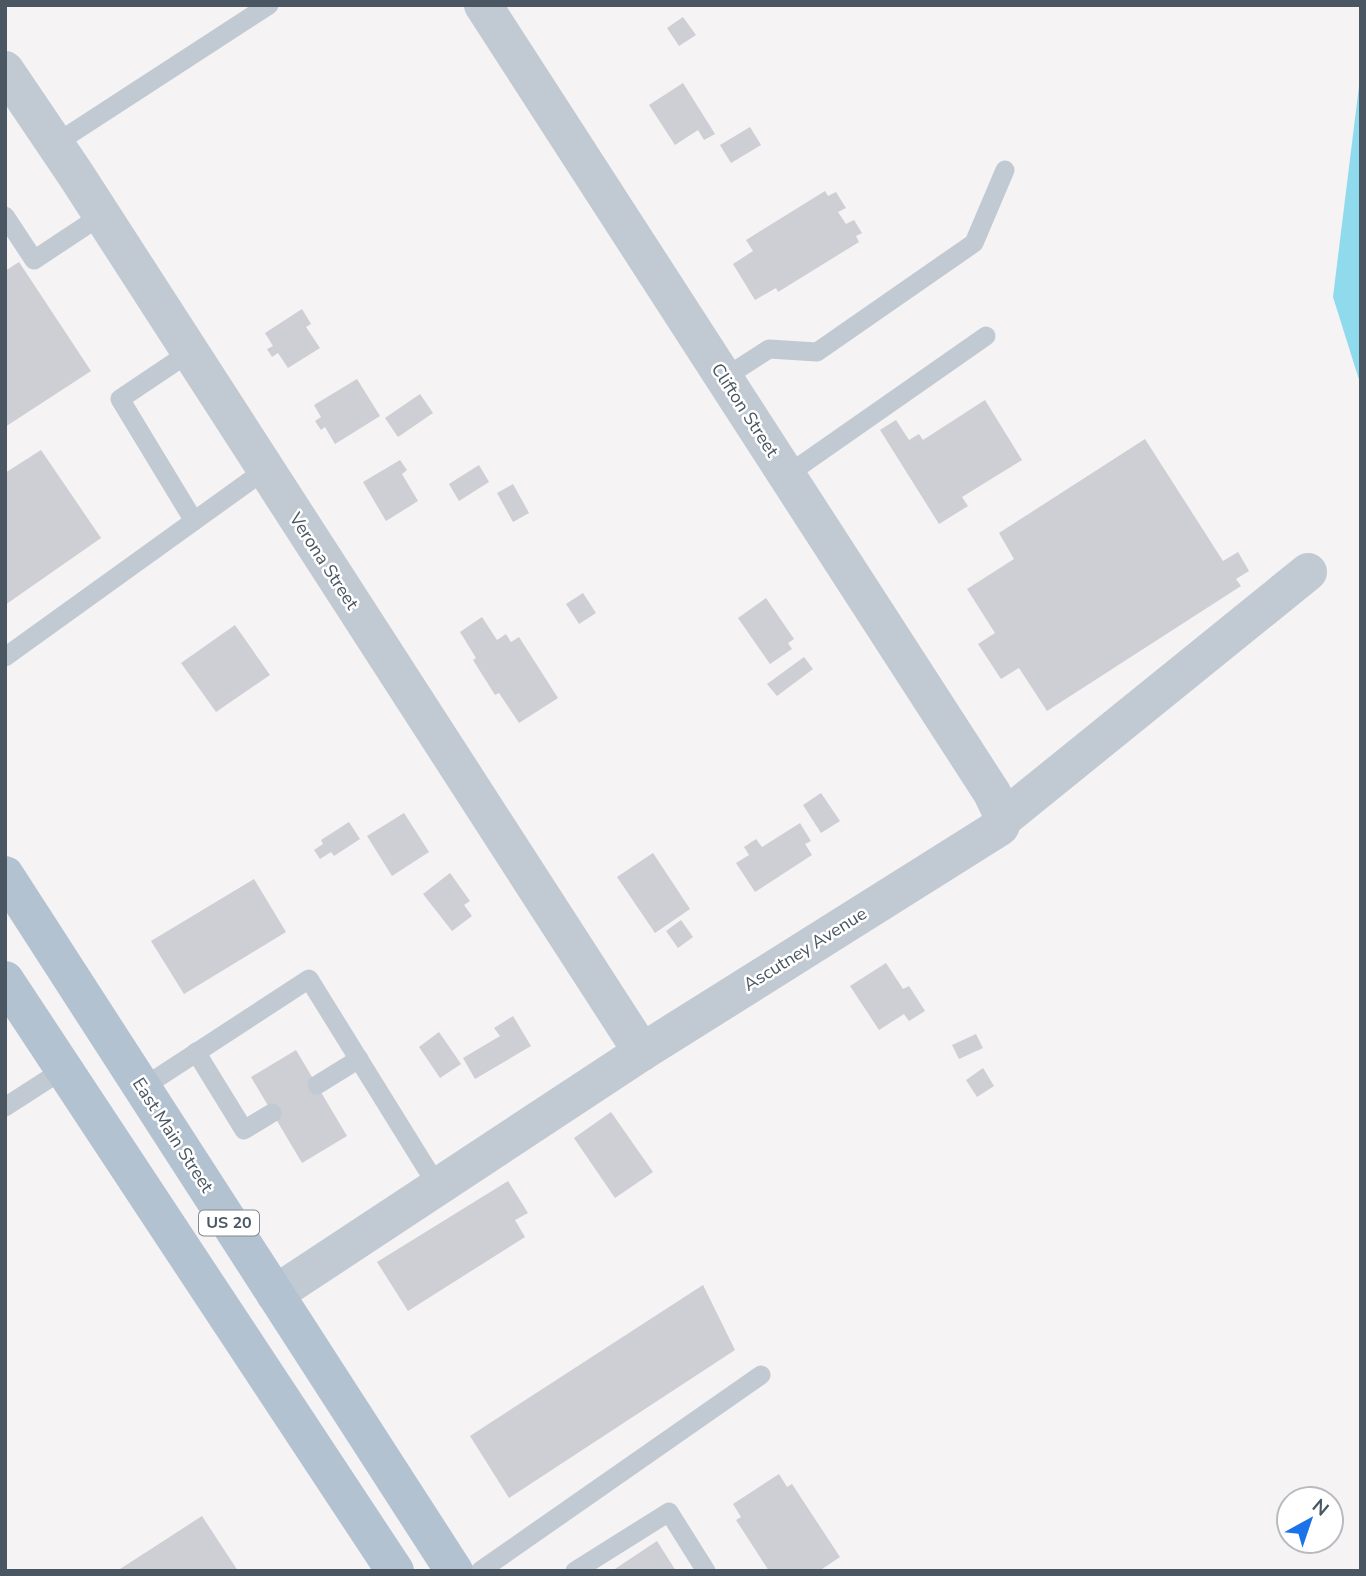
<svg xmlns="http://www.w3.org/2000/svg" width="1366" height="1576" viewBox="0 0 1366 1576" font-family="'Nunito Sans',sans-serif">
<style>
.water{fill:#90daee}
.building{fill:#cdcfd5}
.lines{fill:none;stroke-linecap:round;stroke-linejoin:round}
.service{stroke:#c1cad2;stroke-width:19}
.minor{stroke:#c1cad2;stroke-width:38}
.primary{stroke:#b3c2d1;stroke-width:38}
.labels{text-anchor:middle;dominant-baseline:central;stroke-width:5;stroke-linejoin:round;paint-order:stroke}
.shield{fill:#fff;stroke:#808990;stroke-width:2}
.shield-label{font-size:16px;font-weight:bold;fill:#4a5661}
.street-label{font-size:18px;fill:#4a5661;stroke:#fff}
</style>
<rect width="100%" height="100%" fill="#f5f3f3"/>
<!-- water -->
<path class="water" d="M1361 70V386L1333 297Z"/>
<!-- building -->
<g class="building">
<path d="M683 17 696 35 679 46 667 28Z"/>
<path d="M683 83 715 134 704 140 698 130 675 145 649 105Z"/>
<path d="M750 127 761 145 731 163 720 145Z"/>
<path d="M825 191 828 196 836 192 846 208 838 212 846 224 854 220 862 233 856 236 859 242 778 292 776 288 755 300 733 264 753 251 746 240Z"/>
<path d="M19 262 91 371 5 427V271Z"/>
<path d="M302 309 311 324 306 327 320 348 288 368 278 353 272 357 267 349 273 346 265 333Z"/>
<path d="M357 379 380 416 335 444 325 427 321 430 315 421 321 417 314 405Z"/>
<path d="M420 394 433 413 398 437 385 418Z"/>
<path d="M985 400 1022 460 962 497 968 506 939 524 880 430 896 420 909 440 919 434 923 440Z"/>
<path d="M1145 439 1223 561 1238 552 1249 571 1236 579 1241 586 1047 711 1019 668 1001 679 978 644 995 633 967 589 1014 559 999 533Z"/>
<path d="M41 450 101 538 5 605V473Z"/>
<path d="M400 460 407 470 402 474 418 501 386 521 363 482Z"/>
<path d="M479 465 489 482 459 501 449 484Z"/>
<path d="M513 484 529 513 513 522 497 493Z"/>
<path d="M583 593 596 613 579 624 566 604Z"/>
<path d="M766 598 794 639 788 643 792 649 770 664 738 618Z"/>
<path d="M482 617 497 640 506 634 511 642 519 637 558 698 519 723 499 693 495 695 473 660 476 658 460 632Z"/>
<path d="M235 625 270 675 216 712 181 663Z"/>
<path d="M804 657 813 669 777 696 767 684Z"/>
<path d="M821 793 840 821 821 833 803 805Z"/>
<path d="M404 813 429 852 392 876 367 836Z"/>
<path d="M349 822 360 839 334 856 331 852 320 859 314 850 323 844 321 840Z"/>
<path d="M800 823 811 841 805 844 812 855 755 892 736 863 749 855 744 847 756 839 762 847Z"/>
<path d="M653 853 690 909 655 933 617 877Z"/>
<path d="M450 873 470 901 464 905 472 916 452 931 423 894Z"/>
<path d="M254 879 286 932 184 994 151 941Z"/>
<path d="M681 920 693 937 678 948 666 931Z"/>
<path d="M886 963 903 989 909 986 925 1011 909 1021 904 1014 879 1030 850 986Z"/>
<path d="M513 1016 531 1046 475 1079 463 1058 500 1036 494 1028Z"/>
<path d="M439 1032 461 1064 440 1078 419 1047Z"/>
<path d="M976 1034 983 1048 959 1059 952 1045Z"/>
<path d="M296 1050 347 1136 302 1163 251 1077Z"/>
<path d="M983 1068 994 1086 977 1097 966 1080Z"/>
<path d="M611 1112 653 1172 615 1198 574 1138Z"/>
<path d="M508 1181 528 1213 515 1220 525 1237 408 1311 377 1262Z"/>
<path d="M703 1285 735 1350 509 1498 470 1436Z"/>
<path d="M779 1474 787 1487 792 1484 840 1557 819 1571H769L736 1520 741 1517 733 1504Z"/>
<path d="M202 1516 238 1571H117Z"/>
<path d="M657 1541 676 1571H612Z"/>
</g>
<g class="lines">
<!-- service -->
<g class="service">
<path d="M55 144 269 5"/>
<path d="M5 216 34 260 102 215"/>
<path d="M190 352 120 399 194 521"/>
<path d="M724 378 769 349 817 352 974 243 1005 170"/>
<path d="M787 475 986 336"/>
<path d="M5 657 265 470"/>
<path d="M196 1052 244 1130 272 1113"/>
<path d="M317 1085 359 1059"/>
<path d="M142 1088 309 979 438 1187"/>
<path d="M5 1107 64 1069"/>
<path d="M480 1571 761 1375"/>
<path d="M575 1571 669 1512 706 1571"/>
</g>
<!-- minor -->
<g class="minor">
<path d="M483 5 992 793 1004 818"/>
<path d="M5 70 76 175 642 1052"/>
<path d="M275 1294 642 1052 1000 827 1004 818 1308 572"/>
</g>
<!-- primary -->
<g class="primary">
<path d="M5 875 454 1571"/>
<path d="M5 980 395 1571"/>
</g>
</g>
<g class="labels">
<!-- shield labels -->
<rect class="shield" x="199" y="1210.5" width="60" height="25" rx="5"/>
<g class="shield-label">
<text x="229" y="1223">US 20</text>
</g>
<!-- street labels -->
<g class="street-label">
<text transform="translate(745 410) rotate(57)">Clifton Street</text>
<text transform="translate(324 561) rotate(57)">Verona Street</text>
<text transform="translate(805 949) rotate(-32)">Ascutney Avenue</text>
<text transform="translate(173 1135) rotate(57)">East Main Street</text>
</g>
</g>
<!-- border -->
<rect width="1366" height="1576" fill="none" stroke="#4a5661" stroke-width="14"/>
<!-- north arrow -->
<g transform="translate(1310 1520) rotate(40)"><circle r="33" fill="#ffffff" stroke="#b7bbc0" stroke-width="2"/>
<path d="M0-5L12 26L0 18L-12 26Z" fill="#1a73e8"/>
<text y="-10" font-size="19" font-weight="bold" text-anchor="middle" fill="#4a5661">N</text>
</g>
</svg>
